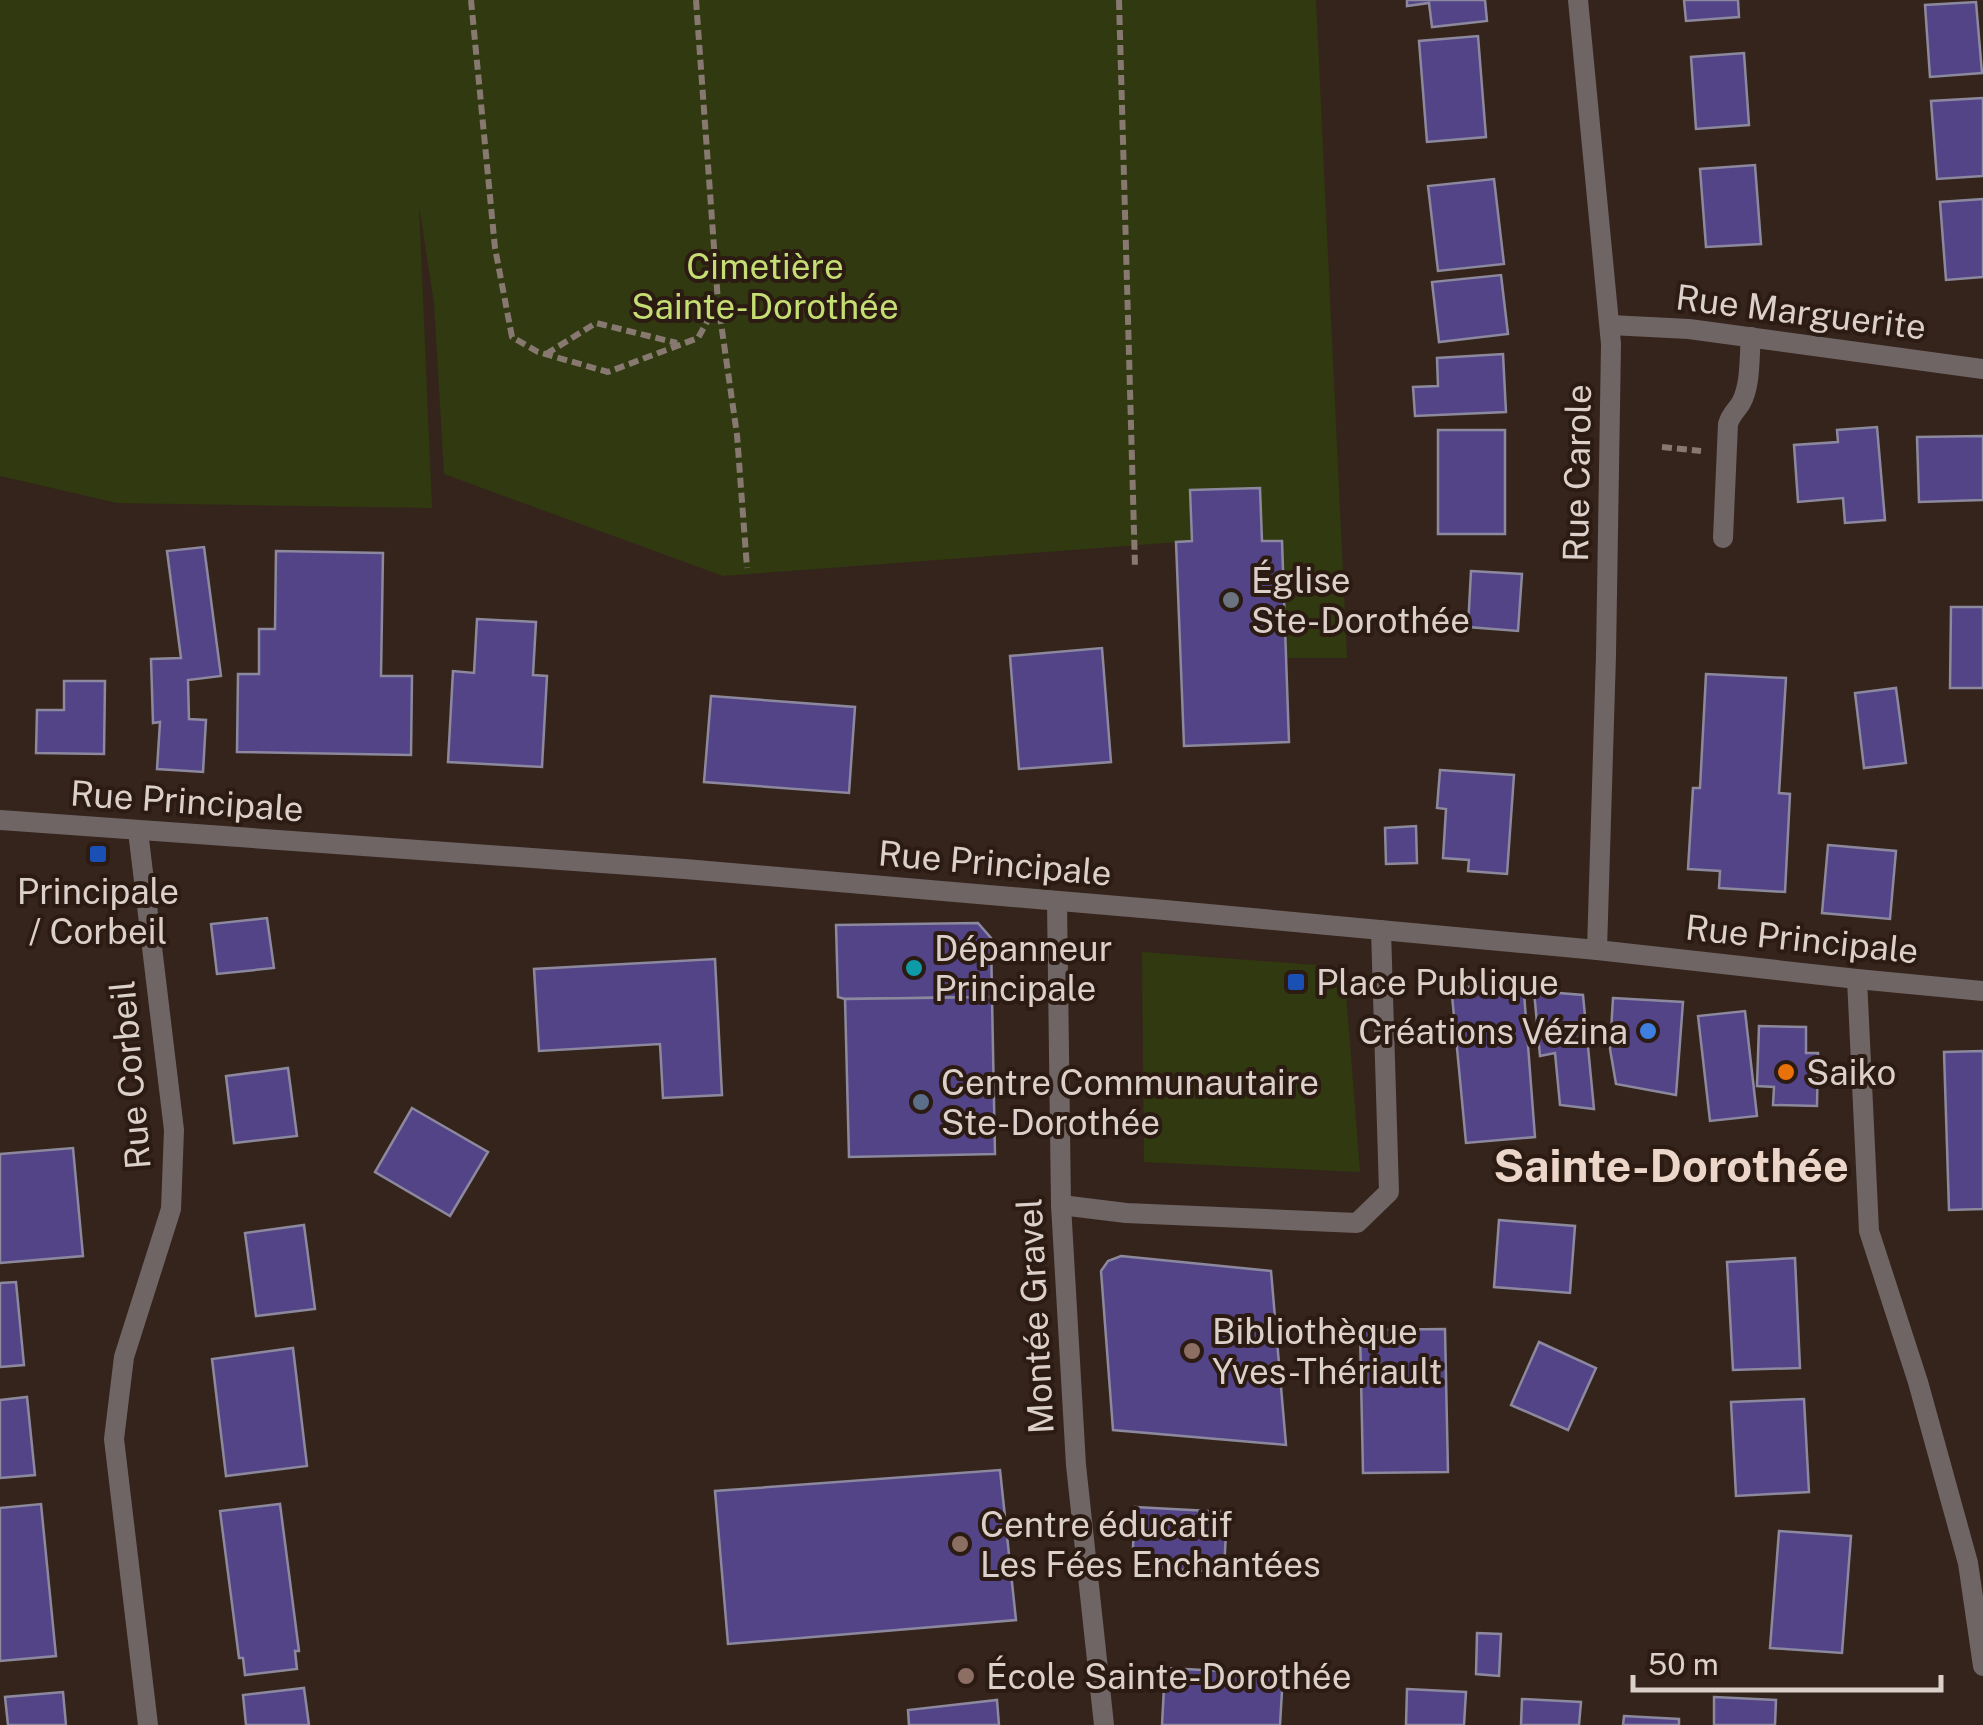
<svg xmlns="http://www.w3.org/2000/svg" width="1983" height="1725" viewBox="0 0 1983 1725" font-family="'Public Sans',sans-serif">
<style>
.green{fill:#303910}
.building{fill:#534487;stroke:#8c899e;stroke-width:2.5}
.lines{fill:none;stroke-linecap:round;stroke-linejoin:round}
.path{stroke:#877870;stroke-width:6;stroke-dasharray:10 5;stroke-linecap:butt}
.service{stroke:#706565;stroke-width:20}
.minor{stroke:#706565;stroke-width:20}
.tertiary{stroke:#706565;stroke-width:20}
.worship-dot{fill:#6b7280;stroke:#2b1b12;stroke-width:4}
.transit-dot{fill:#1a4fb4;stroke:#2b1b12;stroke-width:4}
.culture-dot{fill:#0f9aa8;stroke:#2b1b12;stroke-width:4}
.shop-dot{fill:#3f7fe0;stroke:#2b1b12;stroke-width:4}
.food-dot{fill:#e8710a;stroke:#2b1b12;stroke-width:4}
.service-dot{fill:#5c6f8a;stroke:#2b1b12;stroke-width:4}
.education-dot{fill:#8d6e63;stroke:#2b1b12;stroke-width:4}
.labels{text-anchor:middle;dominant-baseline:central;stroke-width:8;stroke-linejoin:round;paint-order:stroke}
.park-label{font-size:35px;fill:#c4de73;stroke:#2b1b12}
.street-label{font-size:35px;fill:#dcd0ca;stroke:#2b1b12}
.poi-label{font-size:35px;fill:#dcd0ca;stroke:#2b1b12;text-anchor:start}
.district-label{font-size:45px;font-weight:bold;fill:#ecd5c9;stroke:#2b1b12}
</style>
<rect width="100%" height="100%" fill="#35241b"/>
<!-- green -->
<g class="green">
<path d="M0 0H1316L1347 658H1287L1282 541H1262L1259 488 1190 490 1192 541 723 576 444 474 434 303 419 205 432 508 117 503 0 476Z"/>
<path d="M1142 952 1344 967 1360 1172 1144 1162Z"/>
</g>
<!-- building -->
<g class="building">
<path d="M1407 0H1485L1487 21 1432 27 1429 3 1407 6Z"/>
<path d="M1684 0H1738L1739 17 1686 21Z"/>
<path d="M1976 2 1982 73 1930 77 1925 5Z"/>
<path d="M1478 36 1486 137 1427 142 1419 41Z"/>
<path d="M1744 53 1749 125 1696 129 1691 57Z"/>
<path d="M1983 98V176L1937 179 1931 101Z"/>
<path d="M1755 165 1761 244 1706 247 1700 169Z"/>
<path d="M1494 179 1504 264 1438 271 1428 186Z"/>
<path d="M1983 199V277L1946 280 1940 202Z"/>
<path d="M1501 275 1508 334 1439 342 1432 282Z"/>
<path d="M1503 354 1506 412 1415 416 1413 387 1438 386 1437 358Z"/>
<path d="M1877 427 1885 520 1845 523 1843 498 1798 502 1794 445 1838 442 1837 430Z"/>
<rect x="1438" y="430" width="67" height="104"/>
<path d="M1983 436V500L1919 502 1917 437Z"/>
<path d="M1260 488 1262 541H1282L1289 742 1184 746 1176 542 1192 541 1190 490Z"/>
<path d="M204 547 221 676 188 680 189 719 206 720 203 772 157 769 160 722 153 723 151 659 181 658 167 551Z"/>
<path d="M276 551 383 553 381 676H412L411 755 237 752 238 674H259V629H275Z"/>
<path d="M1471 571 1522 574 1518 631 1468 627Z"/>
<path d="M1951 607H1983V688H1950Z"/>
<path d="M477 619 536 622 533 675 547 676 542 767 448 762 453 671 474 673Z"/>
<path d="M1102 648 1111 762 1019 769 1010 656Z"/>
<path d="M1706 674 1786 678 1779 793 1790 794 1785 892 1719 888 1720 871 1688 869 1693 788H1700Z"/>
<path d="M64 681H105L104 754 36 753 37 710H64Z"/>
<path d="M1896 688 1906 763 1864 768 1855 693Z"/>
<path d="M711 696 855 707 849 793 704 782Z"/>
<path d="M1440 770 1514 775 1507 874 1468 871 1469 860 1443 858 1446 809 1437 808Z"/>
<path d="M1416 826 1417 863 1386 864 1385 828Z"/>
<path d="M1828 845 1896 851 1890 919 1822 913Z"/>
<path d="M267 918 274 968 217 974 211 924Z"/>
<path d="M978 923 991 938 992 997 845 999 838 997 836 925Z"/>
<path d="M715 959 722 1095 663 1098 660 1044 539 1051 534 969Z"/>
<path d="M1451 985 1524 993 1535 1137 1466 1143Z"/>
<path d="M1534 991 1583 995 1594 1109 1560 1105 1555 1053 1540 1056Z"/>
<path d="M992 997 995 1154 849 1157 845 999Z"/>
<path d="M1613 998 1683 1002 1676 1095 1616 1084 1610 1049Z"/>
<path d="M1745 1011 1757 1116 1710 1121 1698 1016Z"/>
<path d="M1759 1026 1806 1027V1053H1818L1817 1106 1773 1105 1774 1087 1757 1086Z"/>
<path d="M1983 1051V1209L1949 1210 1944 1052Z"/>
<path d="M288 1068 297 1136 234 1143 226 1076Z"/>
<path d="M412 1108 488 1152 450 1216 375 1172Z"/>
<path d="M73 1148 83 1256 0 1263V1154Z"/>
<path d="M1499 1220 1575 1226 1570 1293 1494 1287Z"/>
<path d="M304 1225 315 1309 256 1316 245 1233Z"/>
<path d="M1121 1256 1271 1271 1286 1445 1113 1430 1101 1271 1108 1261Z"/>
<path d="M1795 1258 1800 1368 1733 1370 1727 1262Z"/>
<path d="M16 1282 24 1365 0 1367V1283Z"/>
<path d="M1445 1329 1448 1472 1363 1473 1360 1330Z"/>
<path d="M1539 1342 1596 1368 1568 1430 1511 1405Z"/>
<path d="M293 1348 307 1466 226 1476 212 1359Z"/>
<path d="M27 1397 35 1475 0 1478V1400Z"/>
<path d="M1804 1399 1809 1492 1736 1496 1731 1402Z"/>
<path d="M1000 1470 1016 1620 728 1644 715 1491Z"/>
<path d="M41 1504 56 1656 0 1661V1508Z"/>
<path d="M280 1504 299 1651H295L297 1669 245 1675 243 1658H239L220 1511Z"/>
<path d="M1135 1507 1227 1512 1224 1572 1132 1567Z"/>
<path d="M1779 1531 1851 1536 1842 1653 1770 1648Z"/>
<path d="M1477 1633 1501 1634 1499 1676 1476 1674Z"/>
<path d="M1165 1668 1283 1674 1280 1725H1162Z"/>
<path d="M304 1688 309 1725H246L243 1695Z"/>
<path d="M1407 1689 1466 1692 1464 1725H1406Z"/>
<path d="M63 1692 66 1725H8L5 1697Z"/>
<path d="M1714 1697 1776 1700 1775 1725H1714Z"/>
<path d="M1522 1699 1581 1702 1579 1725H1521Z"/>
<path d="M997 1700 999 1725H909L908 1710Z"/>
<path d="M1624 1716 1679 1719V1725H1623Z"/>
</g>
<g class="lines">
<!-- path -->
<g class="path">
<path d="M471 0 495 248 512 337 538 352 608 372 698 338 718 302"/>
<path d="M696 0 718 302 737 435 747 568"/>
<path d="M1119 0 1135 567"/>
<path d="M546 354 596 323 677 343"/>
<path d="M1662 447 1701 451"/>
</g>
<!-- service -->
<path class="service" d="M1723 538 1728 424C1731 414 1736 411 1741 403 1751 385 1749 357 1751 337"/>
<!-- minor -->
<g class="minor">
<path d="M1578 0 1611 344 1606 655 1597 950"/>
<path d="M1610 325 1689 329 1983 369"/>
<path d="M138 831 174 1130 171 1209 124 1357 114 1439 148 1725"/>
<path d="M1857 979 1869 1231 1918 1382 1968 1563 1983 1666"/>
<path d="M1061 1205 1126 1213 1357 1223 1389 1192 1381 930"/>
</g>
<!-- tertiary -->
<g class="tertiary">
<path d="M0 820 685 869 1165 910 1597 950 1857 979 1983 991"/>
<path d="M1057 902 1061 1205 1076 1465 1104 1725"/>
</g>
</g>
<!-- markers -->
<circle class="worship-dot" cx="1231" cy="600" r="10"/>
<g class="transit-dot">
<rect x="88" y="844" width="20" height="20" rx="5"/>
<rect x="1286" y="972" width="20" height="20" rx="5"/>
</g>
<circle class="culture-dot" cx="914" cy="968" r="10"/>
<circle class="shop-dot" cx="1648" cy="1031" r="10"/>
<circle class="food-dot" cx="1786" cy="1072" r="10"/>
<circle class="service-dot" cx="921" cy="1102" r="10"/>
<g class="education-dot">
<circle cx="1192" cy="1351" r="10"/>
<circle cx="960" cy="1544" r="10"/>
<circle cx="966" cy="1676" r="10"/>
</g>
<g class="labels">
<!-- park labels -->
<g class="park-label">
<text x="765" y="266">Cimetière<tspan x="765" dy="40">Sainte-Dorothée</tspan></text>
</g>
<!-- street labels -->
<g class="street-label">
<text transform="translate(1801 312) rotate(7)">Rue Marguerite</text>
<text transform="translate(1577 473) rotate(-89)">Rue Carole</text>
<text transform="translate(187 801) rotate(4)">Rue Principale</text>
<text transform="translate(995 863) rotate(5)">Rue Principale</text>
<text transform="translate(1802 939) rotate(6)">Rue Principale</text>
<text transform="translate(130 1075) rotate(-95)">Rue Corbeil</text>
<text transform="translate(1035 1316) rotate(-93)">Montée Gravel</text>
</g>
<!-- poi labels -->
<g class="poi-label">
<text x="1251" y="580">Église<tspan x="1251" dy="40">Ste-Dorothée</tspan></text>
<text x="98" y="891" text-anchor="middle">Principale<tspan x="98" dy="40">/ Corbeil</tspan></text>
<text x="934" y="948">Dépanneur<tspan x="934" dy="40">Principale</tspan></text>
<text x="1316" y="982">Place Publique</text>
<text x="1628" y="1031" text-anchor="end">Créations Vézina</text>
<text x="1806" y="1072">Saiko</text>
<text x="941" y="1082">Centre Communautaire<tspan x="941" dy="40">Ste-Dorothée</tspan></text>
<text x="1212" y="1331">Bibliothèque<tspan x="1212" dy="40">Yves-Thériault</tspan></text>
<text x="980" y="1524">Centre éducatif<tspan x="980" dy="40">Les Fées Enchantées</tspan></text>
<text x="986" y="1676">École Sainte-Dorothée</text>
</g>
<!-- district labels -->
<g class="district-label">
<text x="1671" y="1165">Sainte-Dorothée</text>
</g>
</g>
<!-- scale -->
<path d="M1633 1675v15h308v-15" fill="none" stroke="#dcd0ca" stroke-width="5"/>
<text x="1648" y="1675" font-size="30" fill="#dcd0ca" stroke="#2b1b12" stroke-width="8" paint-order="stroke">50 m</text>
</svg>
